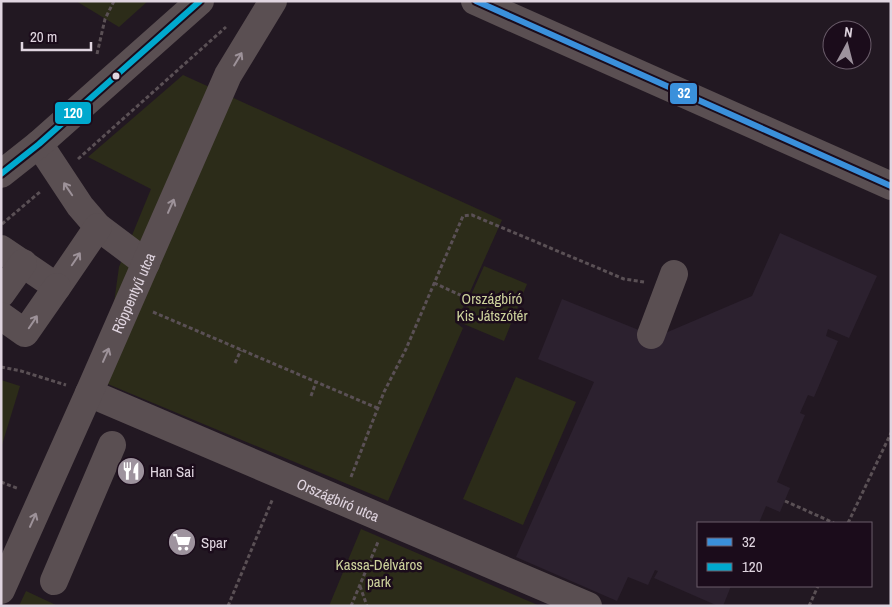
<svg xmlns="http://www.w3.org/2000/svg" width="892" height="607" viewBox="0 0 892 607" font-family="'Archivo Narrow',sans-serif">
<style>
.education{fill:#2c212f}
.green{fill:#2c2c19}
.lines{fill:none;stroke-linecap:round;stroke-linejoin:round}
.path{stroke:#5a5055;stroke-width:3;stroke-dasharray:4 2.5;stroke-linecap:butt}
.minor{stroke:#5a4f52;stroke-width:28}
.bus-1-casing{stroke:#1b0c1b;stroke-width:10}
.bus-2-casing{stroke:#1b0c1b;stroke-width:10}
.bus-1{stroke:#3a90db;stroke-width:6}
.bus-2{stroke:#00a9ce;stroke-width:6}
.oneway{stroke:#9d9299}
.bus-dot{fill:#e0d5e0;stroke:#1b0c1b;stroke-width:2}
.labels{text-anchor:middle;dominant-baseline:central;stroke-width:5;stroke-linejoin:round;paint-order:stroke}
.street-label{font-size:15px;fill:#e0d5e0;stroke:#1b0c1b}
.park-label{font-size:15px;fill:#cdd29c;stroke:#1b0c1b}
.poi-label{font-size:15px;fill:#e0d5e0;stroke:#1b0c1b;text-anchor:start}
.line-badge{stroke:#1b0c1b;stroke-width:2}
.badge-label{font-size:14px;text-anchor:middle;font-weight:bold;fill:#fff}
</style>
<rect width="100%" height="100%" fill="#221822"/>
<!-- education -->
<path class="education" d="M780 233 877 276 849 338 828 329 826 336 838 341 814 397 808 395 800 413 805 415 777 482 790 488 780 512 766 506 759 523H698V586H731L723 606H718L654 578 658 571 655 570 648 585 628 577 617 601 516 557 594 382 538 359 562 299 656 337 752 296Z"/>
<!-- green -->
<g class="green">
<path d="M76 1H148L119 27Z"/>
<path d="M183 75 502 220 456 323 463 328 388 501 103 382 119 267 151 189 88 157Z"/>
<path d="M484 266 527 284 504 341 459 322Z"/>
<path d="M516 377 576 402 523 525 463 499Z"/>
<path d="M1 380 20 386 1 448Z"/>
<path d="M361 529 540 606H329Z"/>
<path d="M26 591 58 606H19Z"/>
</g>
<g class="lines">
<!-- path -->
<g class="path">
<path d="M97 54 105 19 114 1"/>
<path d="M78 159 226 27"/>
<path d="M2 224 41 191"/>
<path d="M434 283 469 299"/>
<path d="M153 312 377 408"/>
<path d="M235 363 241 350"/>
<path d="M1 367 21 371 66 385"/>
<path d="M311 396 316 382"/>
<path d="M351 477 384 392 406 349 463 216 472 215 624 279 644 282"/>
<path d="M1 482 19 489"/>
<path d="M785 501 834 523"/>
<path d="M848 523 891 433"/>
<path d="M360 586 367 606"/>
<path d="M228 606 273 498"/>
<path d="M351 606 378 542"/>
<path d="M809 606 818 586"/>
</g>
<!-- minor -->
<g class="minor">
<path d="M475 1 891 186"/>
<path d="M39 144 80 206 98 227 146 263"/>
<path d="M1 174 39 144 200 1"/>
<path d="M1 249 57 287 98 227"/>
<path d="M1 294 23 263"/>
<path d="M1 316 25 333 57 287"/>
<path d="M651 335 674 274"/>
<path id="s1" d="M89 393 588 606"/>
<path d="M54 581 112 445"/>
<path id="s2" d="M1 590 89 393 228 75 273 1"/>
</g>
<defs>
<path id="bus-1" d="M476 1 891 186"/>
<path id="bus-2" d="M1 174 39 144 200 1"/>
</defs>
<!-- bus-1 casing -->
<use href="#bus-1" class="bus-1-casing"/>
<!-- bus-2 casing -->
<use href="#bus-2" class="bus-2-casing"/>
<!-- bus-1 -->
<use href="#bus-1" class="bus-1"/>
<!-- bus-2 -->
<use href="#bus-2" class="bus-2"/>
</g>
<!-- one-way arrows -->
<defs><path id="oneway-shaft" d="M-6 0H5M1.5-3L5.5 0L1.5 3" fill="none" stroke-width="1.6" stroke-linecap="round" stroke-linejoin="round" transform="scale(1.25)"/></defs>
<g class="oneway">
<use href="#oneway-shaft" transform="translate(238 59) rotate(-59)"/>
<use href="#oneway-shaft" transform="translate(68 189) rotate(-124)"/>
<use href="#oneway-shaft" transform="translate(171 206) rotate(-66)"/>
<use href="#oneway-shaft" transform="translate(76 259) rotate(-56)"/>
<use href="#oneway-shaft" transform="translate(33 322) rotate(-56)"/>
<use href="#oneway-shaft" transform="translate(106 355) rotate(-66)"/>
<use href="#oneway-shaft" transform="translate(33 520) rotate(-66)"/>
</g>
<!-- icons -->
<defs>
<symbol id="restaurant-disc" viewBox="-11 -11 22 22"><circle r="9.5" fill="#9e939e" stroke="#1b0c1b"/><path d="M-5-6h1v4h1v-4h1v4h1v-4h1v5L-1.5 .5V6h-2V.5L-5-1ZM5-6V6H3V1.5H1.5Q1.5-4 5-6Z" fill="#fff"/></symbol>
<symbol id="supermarket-disc" viewBox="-11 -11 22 22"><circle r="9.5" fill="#9e939e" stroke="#1b0c1b"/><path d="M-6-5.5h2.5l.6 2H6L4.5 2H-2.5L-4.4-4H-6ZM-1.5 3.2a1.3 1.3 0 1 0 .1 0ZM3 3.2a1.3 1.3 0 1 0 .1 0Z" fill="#fff"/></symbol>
</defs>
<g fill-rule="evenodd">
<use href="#restaurant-disc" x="115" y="455" width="32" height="32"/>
<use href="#supermarket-disc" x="166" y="526" width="32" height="32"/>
</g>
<!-- markers -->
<circle class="bus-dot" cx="116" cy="76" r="4.5"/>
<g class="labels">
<!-- street labels -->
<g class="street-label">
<text stroke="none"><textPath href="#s2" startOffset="325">Röppentyű utca</textPath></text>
<text stroke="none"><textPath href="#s1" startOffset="271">Országbíró utca</textPath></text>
</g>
<!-- park labels -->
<g class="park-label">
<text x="492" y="298">Országbíró<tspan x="492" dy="17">Kis Játszótér</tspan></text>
<text x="379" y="564">Kassa-Délváros<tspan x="379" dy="17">park</tspan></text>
</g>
<!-- poi labels -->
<g class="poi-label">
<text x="150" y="471">Han Sai</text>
<text x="201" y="542">Spar</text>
</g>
</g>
<g class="line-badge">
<rect x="669" y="82" width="29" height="23" rx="5" fill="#3a90db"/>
<rect x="54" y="101" width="38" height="24" rx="5" fill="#00a9ce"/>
</g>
<g class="badge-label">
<text x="684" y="98">32</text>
<text x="73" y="118">120</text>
</g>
<!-- border -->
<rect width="892" height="607" fill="none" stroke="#e0d5e0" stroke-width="5"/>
<!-- legend -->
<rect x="697" y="522" width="175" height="65" fill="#1b0c1b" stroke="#6a5c6a"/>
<rect x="707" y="538" width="25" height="8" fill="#3a90db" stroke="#6a5c6a"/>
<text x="742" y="547" font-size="15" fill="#e0d5e0">32</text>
<rect x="707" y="563" width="25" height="8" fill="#00a9ce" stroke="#6a5c6a"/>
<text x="742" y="572" font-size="15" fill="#e0d5e0">120</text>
<!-- north arrow -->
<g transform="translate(847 45) rotate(7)"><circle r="24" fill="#1b0c1b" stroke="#6a5c6a"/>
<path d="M0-4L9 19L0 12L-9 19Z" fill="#9e939e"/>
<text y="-8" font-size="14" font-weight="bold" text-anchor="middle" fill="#e0d5e0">N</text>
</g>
<!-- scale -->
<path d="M22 42v8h69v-8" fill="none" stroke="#e0d5e0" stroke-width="2.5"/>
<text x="30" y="42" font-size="15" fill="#e0d5e0" stroke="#1b0c1b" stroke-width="4" paint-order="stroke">20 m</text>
</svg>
